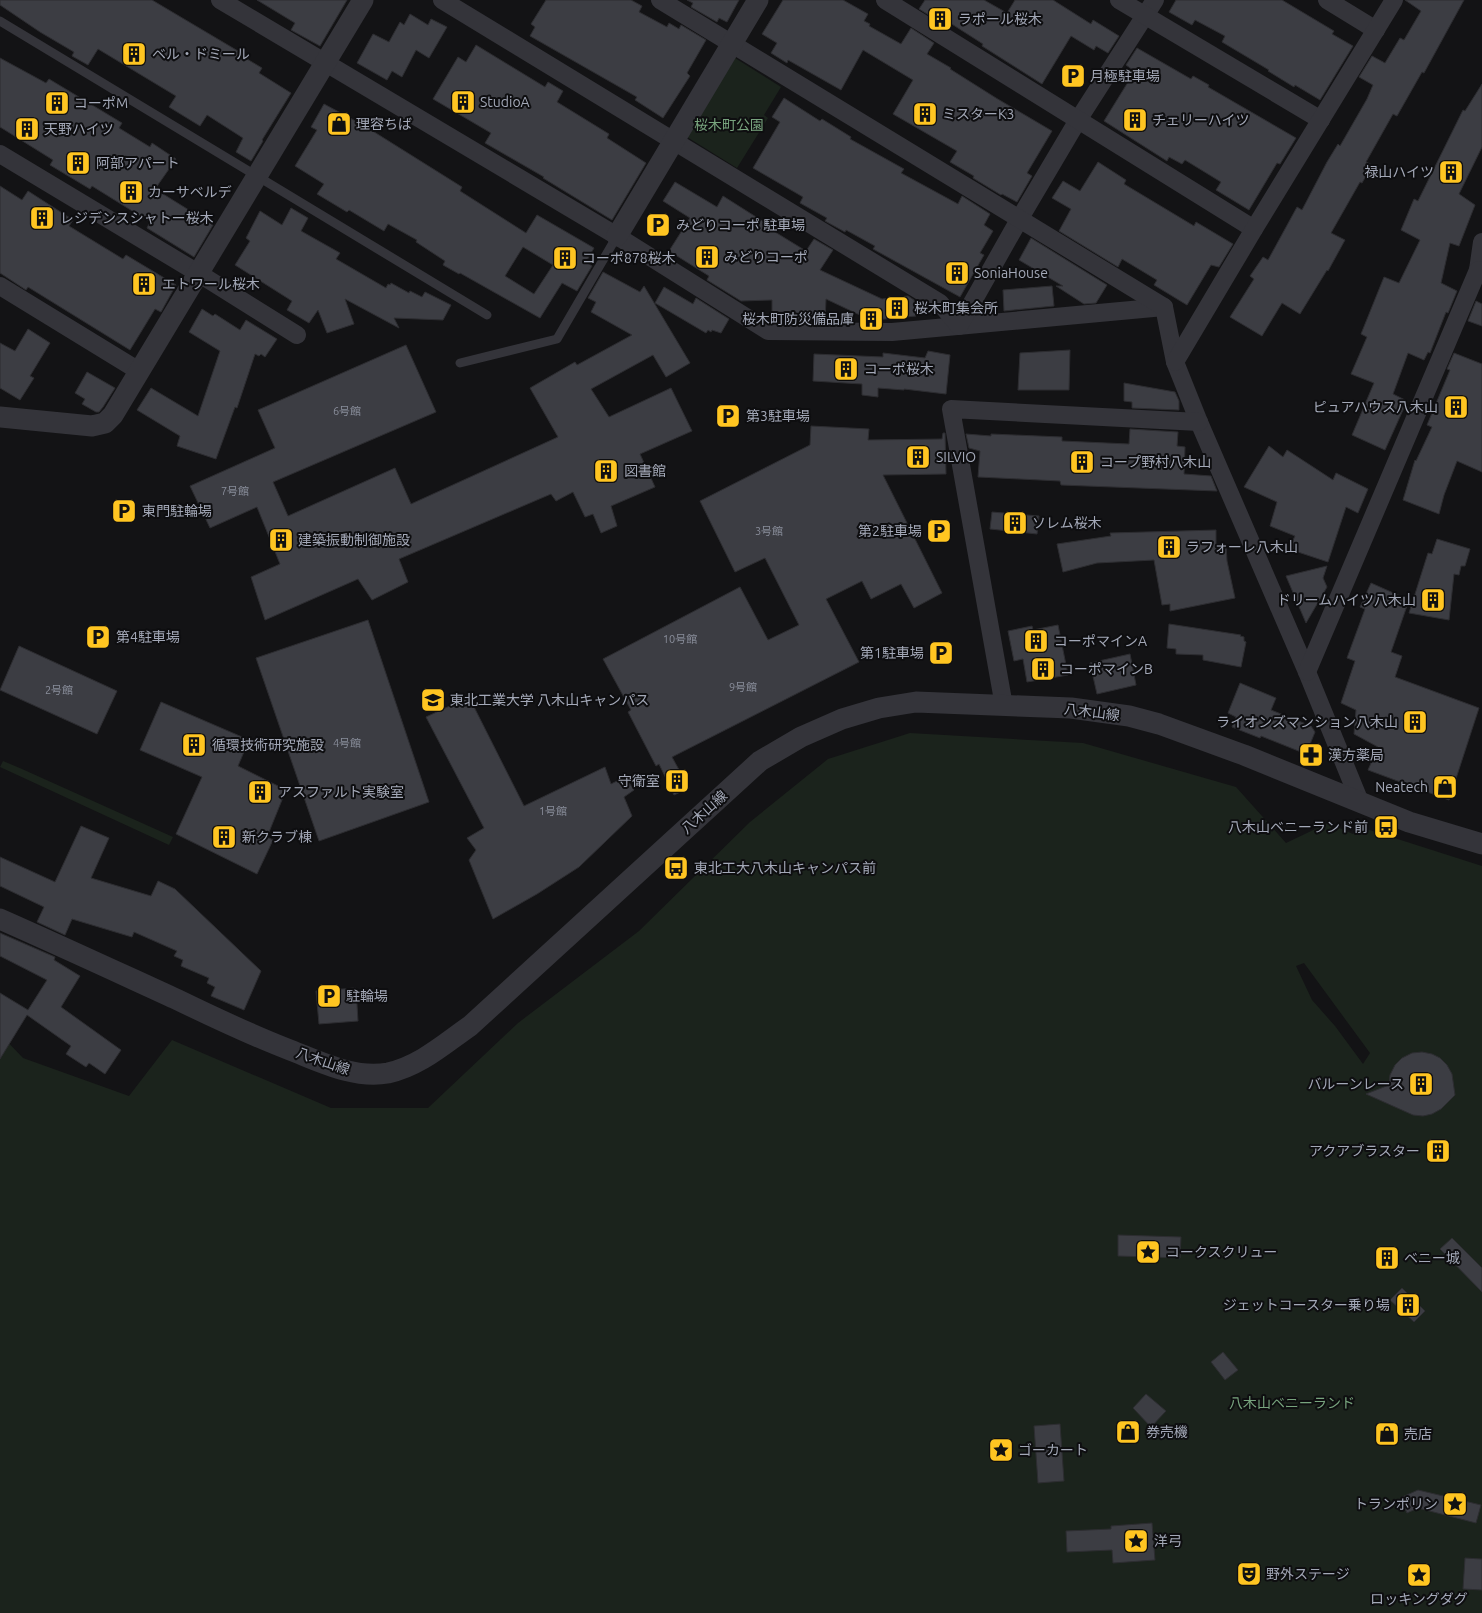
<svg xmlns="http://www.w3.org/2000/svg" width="1482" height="1613" viewBox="0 0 1482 1613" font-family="Ubuntu,'Noto Sans JP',sans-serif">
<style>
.green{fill:#1b231c;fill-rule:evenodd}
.building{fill:#3c3d43;stroke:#2d2d31;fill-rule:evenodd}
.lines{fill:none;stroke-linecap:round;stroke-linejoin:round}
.service{stroke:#34343a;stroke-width:9}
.minor{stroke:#34343a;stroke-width:18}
.tertiary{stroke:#34343a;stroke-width:21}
.labels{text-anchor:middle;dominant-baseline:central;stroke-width:4;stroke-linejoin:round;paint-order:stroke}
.number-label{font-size:11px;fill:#898d9a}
.poi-label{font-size:14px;fill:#a3a8b7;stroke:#0e0e10;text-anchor:start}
.park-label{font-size:14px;fill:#78a47e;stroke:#0e0e10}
.street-label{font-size:14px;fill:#a3a8b7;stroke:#0e0e10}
</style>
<rect width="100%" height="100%" fill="#131315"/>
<!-- green -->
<g class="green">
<path d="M735 58 781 87 764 115 768 118 737 168 687 137Z"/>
<path d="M910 733 1083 743 1236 787 1286 843 1328 823 1353 834 1357 826 1482 866V1613H0V1034L23 1058 129 1096 172 1040 331 1108H428L518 1023 639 931 750 822 828 759ZM1304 963 1370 1053 1363 1064 1335 1026 1312 1000 1296 966Z"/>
<path d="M3 761 22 769 173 837 169 845 0 767Z"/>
</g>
<!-- building -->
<g class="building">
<path d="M0 0H152L238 51 237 53 262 68 259 73 291 93 262 140 263 141 251 161 236 152 243 138 207 115 200 126 169 107 176 96 98 49 88 65 72 56 74 52 40 32 0 5Z"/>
<path d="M257 0H347L320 46 291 30 295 23Z"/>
<path d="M546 0H631L642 6 639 12 667 27 669 23 679 29 681 25 706 40 687 73 690 76 663 118 635 100 637 97 530 36 535 27 531 24Z"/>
<path d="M687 0H739L727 22 719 18 717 22 691 7 693 3Z"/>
<path d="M783 0H843L868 14 864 21 870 24 869 26 901 44 911 28 934 43 927 54 951 68 950 69 996 98 1052 131 1027 173 1032 176 1017 202 1002 194 1001 195 973 178 974 176 950 162 957 151 893 114 913 80 863 50 841 90 788 60 787 63 771 53 777 43 762 34Z"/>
<path d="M925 0H984L1007 13 1015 0H1053L1091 24 1093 20 1119 36 1108 53 1096 46 1094 50 1071 36 1042 84 982 46 983 44 947 21 945 25 919 9Z"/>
<path d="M1176 0H1282L1334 31 1332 34 1353 46 1320 100 1295 85 1294 87 1268 71 1269 70 1222 42 1225 36 1195 20 1192 25 1169 12Z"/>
<path d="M1405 0H1464L1424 73 1422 72 1397 116 1393 114 1366 162 1372 165 1362 183 1360 182 1331 233 1345 240 1328 271 1327 270 1300 314 1282 303 1262 336 1230 317 1254 279 1250 276 1263 257 1268 260 1297 207 1302 210 1327 162 1338 144 1340 146 1367 99 1373 85 1359 77 1372 56 1385 63 1400 38 1404 40 1421 11Z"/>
<path d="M410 14 428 25 431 19 447 27 429 58 416 50 402 77 392 71 387 80 357 63 373 34 389 42 400 22 404 25Z"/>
<path d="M476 45 545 87 548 82 563 91 557 102 609 134 607 138 646 163 612 220 543 178 544 177 485 143 491 133 433 99 458 57 466 62Z"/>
<path d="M1137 48 1191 79 1193 76 1209 85 1208 87 1296 138 1280 164 1277 163 1249 210 1216 190 1221 182 1185 160 1182 164 1169 157 1167 161 1104 121 1133 74 1131 72 1133 70 1126 65Z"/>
<path d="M0 58 46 83 49 79 122 123 119 128 150 147 152 143 176 159 155 189 213 225 194 257 147 228 150 222 92 186 90 189 50 165 53 160 0 127Z"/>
<path d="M1482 84V147L1459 194 1475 205 1459 246 1450 243 1441 283 1457 291 1448 313 1446 312 1430 353 1428 352 1424 360 1408 353 1393 394 1407 401 1385 450 1352 435 1374 383 1351 374 1367 337 1361 334 1384 277 1399 283 1420 240 1401 230 1414 199 1418 201 1463 110 1465 111Z"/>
<path d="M784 98 820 121 822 119 851 137 850 139 904 169 901 173 958 204 962 196 990 214 984 225 993 231 980 253 984 255 960 297 873 249 875 246 846 230 845 232 825 221 827 218 800 203 803 197 753 168 780 122 772 117Z"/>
<path d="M324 104 363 125 462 187 460 191 526 233 537 215 594 248 586 262 592 266 577 291 562 283 540 318 460 273 459 274 443 265 445 261 416 242 417 240 388 224 384 231 349 210 347 212 317 194 324 184 295 166 317 130 311 127ZM523 247 553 265 534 294 505 276Z"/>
<path d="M1098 162 1126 180 1124 184 1194 226 1196 222 1233 244 1219 267 1211 265 1187 305 1154 285 1157 280 1122 259 1118 267 1059 231 1071 209 1052 198 1063 181 1080 191Z"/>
<path d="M675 182 717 207 723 196 764 222 762 224 806 251 814 239 833 250 820 270 882 299 908 296 914 300 916 316 864 321V317L826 299 825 321 796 320V312H772V300L741 301 707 280 709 276 669 251 690 218 663 201Z"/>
<path d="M0 186 22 200 28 191 73 220 69 226 123 259 126 255 176 285 161 312 155 309 130 350 28 287 26 290 0 273Z"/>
<path d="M291 208 308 218 301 231 340 253 336 259 386 288 388 284 390 285 391 283 409 293 410 291 422 297 425 292 451 305 443 320 394 318 399 328 345 299 354 324 327 333 318 310 309 323 287 310 292 301 235 265 250 241 246 238 260 211 282 225Z"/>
<path d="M1031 238 1107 285 1096 303 1084 304 1056 286H1063L1019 260Z"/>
<path d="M603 272 640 292 644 286 690 363 666 377 653 355 591 389 609 417 671 388 692 431 640 454 655 487 611 506 617 526 601 533 593 514 585 517 573 492 556 501 551 494 399 559 408 582 372 600 358 579 265 620 251 577 280 564 257 507 210 528 190 486 275 448 258 410 406 345 436 412 273 482 288 516 395 468 411 504 558 437 530 388 575 362 577 365 632 335 591 312 596 302 588 298Z"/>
<path d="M1052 286 1054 306 1004 311 1003 290Z"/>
<path d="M664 287 693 304 696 298 729 319 721 333 712 330 711 332 708 330 706 333 655 303Z"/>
<path d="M1476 301 1482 304V326L1468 321Z"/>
<path d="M202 309 213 316 215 314 240 330 246 320 277 339 265 357 261 354 259 356 255 354 237 408 235 407 216 459 177 446 180 436 137 410 151 388 198 416 220 351 189 332Z"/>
<path d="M28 329 50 343 30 376 34 378 20 400 0 388V343L15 351Z"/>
<path d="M1070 350 1069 390H1018L1020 353Z"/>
<path d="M928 351 950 355 946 394 904 389V390L878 388V397L862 395V384L813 381 814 354 883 357V353L925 358Z"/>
<path d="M1454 353 1482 364V472L1457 461 1444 495 1439 514 1403 500 1415 460 1416 461 1432 427 1427 425 1450 370 1447 369Z"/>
<path d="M87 372 115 388 103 407 99 412H96L82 404 85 399 75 393Z"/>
<path d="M1124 383 1175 392 1179 401V410L1132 408V402L1124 401Z"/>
<path d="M811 426 869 429 868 440 942 439 943 433H945L946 474 883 475 942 593 914 608 901 584 871 599 862 581 826 599 859 662 672 757 689 788 674 795 659 764 656 766 628 712 631 710 603 659 740 587 768 640 799 625 765 558 735 572 700 501 810 445Z"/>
<path d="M1130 429 1178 432 1177 446 1185 447 1184 474 1211 476 1217 491 1061 485 1060 481 978 477 980 451 969 448 966 434 991 436V434L1062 437V441L1129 444Z"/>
<path d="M1269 446 1283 457 1287 450 1333 480 1336 473 1368 489 1358 513 1346 507 1328 562 1289 549 1295 536 1270 526 1277 502 1244 487Z"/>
<path d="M992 512 1039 516 1037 534 990 529Z"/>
<path d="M1216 530V544L1226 545 1227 561 1235 598 1170 611V604L1162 605 1154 560 1097 563 1063 572 1057 544 1111 536 1110 533Z"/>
<path d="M1437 539 1470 549 1465 566H1461L1459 575 1454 574 1449 620 1409 613 1428 553 1432 554Z"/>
<path d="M1327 566 1323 578 1327 587 1306 623 1286 576Z"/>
<path d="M1371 583 1409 600 1391 652 1402 656 1395 677 1479 708 1449 800 1368 770 1378 747 1354 734 1356 710 1341 703 1355 661 1347 658 1365 609 1360 607Z"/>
<path d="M368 620 429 802 319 841 256 658Z"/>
<path d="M1169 624 1241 635 1240 636 1244 637V641L1246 642 1241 667 1203 660V655L1176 654V649L1167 648Z"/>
<path d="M1058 625 1068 675 1027 682 1023 659 1014 661 1008 631 1032 626 1033 630Z"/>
<path d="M19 646 117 691 97 734 0 690Z"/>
<path d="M1130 654 1136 685 1097 694 1090 663Z"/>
<path d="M1240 683 1276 698 1271 710 1311 726 1315 732 1306 754 1261 736 1260 738 1232 727 1236 717 1228 713Z"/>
<path d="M469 697 524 806 605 767 611 784 625 777 634 790 624 797 632 816 579 867 537 894 493 919 469 860 476 850 467 838 484 828 426 717Z"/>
<path d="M161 702 249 740 238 766 286 790 267 837 273 840 257 874 176 834 202 777 140 750Z"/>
<path d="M81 826 109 838 91 878 151 896 158 881 175 889 261 971 244 1010 211 996 215 987 207 983 209 978 181 966 183 960 174 956 177 951 134 932 132 937 72 919 65 935 37 922 44 907 0 886V857L55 882Z"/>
<path d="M0 933 55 957 54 960 80 976 61 1007 121 1050 105 1074 89 1063 86 1067 66 1054 71 1046 27 1015 0 1059V993L28 1010 47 980 0 956Z"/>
<path d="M356 988 358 1021 319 1024 316 991Z"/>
<path d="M1422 1052 1432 1054 1440 1058 1447 1065 1452 1074 1455 1095 1441 1109 1432 1114 1423 1116 1413 1115 1366 1094 1389 1085 1390 1075 1395 1065 1402 1058 1412 1053Z"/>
<path d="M1118 1235 1181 1237 1180 1258 1118 1256Z"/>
<path d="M1452 1238 1482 1268V1292L1440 1249Z"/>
<path d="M1402 1288 1425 1311 1414 1322 1390 1300Z"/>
<path d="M1223 1352 1238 1370 1225 1380 1211 1362Z"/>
<path d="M1146 1394 1166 1411 1151 1427 1133 1408Z"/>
<path d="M1060 1424 1064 1481 1038 1483 1034 1426Z"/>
<path d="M1418 1490 1481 1505 1476 1523 1418 1508 1407 1513 1400 1498Z"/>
<path d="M1152 1523 1155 1560 1113 1563 1112 1550 1067 1552 1066 1531 1111 1529V1526Z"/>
<path d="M1465 1558 1482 1559V1590L1463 1589Z"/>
</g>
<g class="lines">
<!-- service -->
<g class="service">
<path d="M0 21 487 315"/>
<path d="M460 363 557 339 617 236"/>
</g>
<!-- minor -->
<g class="minor">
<path d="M220 0 617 236 768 331 892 332 1164 307"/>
<path d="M442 0 940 303 959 326 1020 218 1078 120 1155 0"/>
<path d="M660 0 1164 307 1175 362 1199 422 1307 672 1360 802"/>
<path d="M885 0 1254 229"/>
<path d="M1119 0 1321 120"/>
<path d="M1327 0 1376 30"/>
<path d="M0 154 198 273 297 335"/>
<path d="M1478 270 1482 242"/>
<path d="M0 286 139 371"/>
<path d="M1175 362 1254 229 1394 0"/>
<path d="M1307 672 1478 270 1482 272"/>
<path d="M1004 706 951 409 1199 422"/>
</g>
<!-- tertiary -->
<g class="tertiary">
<path d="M617 236 758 0"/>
<path d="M0 417 92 426 105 423 113 415 363 0"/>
<path d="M0 919C59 945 117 972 176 999 213 1017 251 1035 290 1050 321 1062 354 1079 388 1073 420 1066 444 1044 470 1026L760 761 801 737 842 719 879 708 916 702 1071 708 1129 716 1159 724 1244 755 1409 822 1482 844"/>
</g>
</g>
<!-- icons -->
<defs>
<symbol id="building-square" viewBox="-11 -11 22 22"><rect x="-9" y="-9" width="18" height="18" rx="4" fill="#ffc521" stroke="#0e0e10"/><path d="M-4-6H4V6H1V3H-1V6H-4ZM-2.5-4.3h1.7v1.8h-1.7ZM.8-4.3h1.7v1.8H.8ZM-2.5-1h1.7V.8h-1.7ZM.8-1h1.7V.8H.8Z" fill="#111"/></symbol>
<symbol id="parking-square" viewBox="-11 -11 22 22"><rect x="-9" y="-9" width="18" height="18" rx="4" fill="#ffc521" stroke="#0e0e10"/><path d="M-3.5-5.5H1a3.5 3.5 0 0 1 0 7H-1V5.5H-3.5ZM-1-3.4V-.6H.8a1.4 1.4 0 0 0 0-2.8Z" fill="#111"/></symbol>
<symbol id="shop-square" viewBox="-11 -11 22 22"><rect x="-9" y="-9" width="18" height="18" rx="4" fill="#ffc521" stroke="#0e0e10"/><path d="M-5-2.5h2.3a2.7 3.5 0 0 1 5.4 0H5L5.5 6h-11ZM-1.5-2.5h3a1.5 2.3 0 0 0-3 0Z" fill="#111"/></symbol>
<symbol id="university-square" viewBox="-11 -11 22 22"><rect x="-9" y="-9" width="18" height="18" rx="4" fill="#ffc521" stroke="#0e0e10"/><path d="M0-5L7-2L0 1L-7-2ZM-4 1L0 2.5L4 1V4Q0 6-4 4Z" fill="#111"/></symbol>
<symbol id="pharmacy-square" viewBox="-11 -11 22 22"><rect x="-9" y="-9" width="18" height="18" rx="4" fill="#ffc521" stroke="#0e0e10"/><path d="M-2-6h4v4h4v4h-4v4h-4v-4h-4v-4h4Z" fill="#111"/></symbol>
<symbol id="bus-square" viewBox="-11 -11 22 22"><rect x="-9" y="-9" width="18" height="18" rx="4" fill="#ffc521" stroke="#0e0e10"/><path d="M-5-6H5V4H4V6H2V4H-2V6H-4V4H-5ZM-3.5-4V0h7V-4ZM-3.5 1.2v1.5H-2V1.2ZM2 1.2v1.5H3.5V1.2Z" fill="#111"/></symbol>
<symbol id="sight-square" viewBox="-11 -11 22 22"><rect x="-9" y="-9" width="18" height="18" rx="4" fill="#ffc521" stroke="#0e0e10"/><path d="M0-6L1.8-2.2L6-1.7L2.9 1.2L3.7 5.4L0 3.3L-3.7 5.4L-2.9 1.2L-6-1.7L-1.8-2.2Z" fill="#111"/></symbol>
<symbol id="theatre-square" viewBox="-11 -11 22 22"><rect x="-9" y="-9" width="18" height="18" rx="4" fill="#ffc521" stroke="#0e0e10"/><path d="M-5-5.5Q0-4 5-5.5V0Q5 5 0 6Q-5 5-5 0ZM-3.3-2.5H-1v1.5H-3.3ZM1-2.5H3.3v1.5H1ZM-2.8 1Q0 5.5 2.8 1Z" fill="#111"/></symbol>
</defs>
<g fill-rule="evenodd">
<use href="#building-square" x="926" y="5" width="28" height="28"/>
<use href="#building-square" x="120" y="40" width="28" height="28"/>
<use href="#parking-square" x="1059" y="62" width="28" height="28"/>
<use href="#building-square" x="449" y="88" width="28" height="28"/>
<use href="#building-square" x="43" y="89" width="28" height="28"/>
<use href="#building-square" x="911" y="100" width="28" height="28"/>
<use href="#building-square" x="1121" y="106" width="28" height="28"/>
<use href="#shop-square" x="325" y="110" width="28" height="28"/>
<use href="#building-square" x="13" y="115" width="28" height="28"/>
<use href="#building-square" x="64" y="149" width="28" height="28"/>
<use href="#building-square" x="1437" y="158" width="28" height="28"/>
<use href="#building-square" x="117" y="178" width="28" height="28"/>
<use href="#building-square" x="28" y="204" width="28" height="28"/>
<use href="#parking-square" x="644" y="211" width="28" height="28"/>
<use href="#building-square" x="693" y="243" width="28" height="28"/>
<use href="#building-square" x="551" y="244" width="28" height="28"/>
<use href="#building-square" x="943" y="259" width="28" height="28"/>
<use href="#building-square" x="130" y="270" width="28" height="28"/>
<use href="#building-square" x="883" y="294" width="28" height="28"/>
<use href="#building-square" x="857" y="305" width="28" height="28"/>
<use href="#building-square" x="832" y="355" width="28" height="28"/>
<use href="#building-square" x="1442" y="393" width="28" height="28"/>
<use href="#parking-square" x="714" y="402" width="28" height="28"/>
<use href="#building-square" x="904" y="443" width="28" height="28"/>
<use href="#building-square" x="1068" y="448" width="28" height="28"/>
<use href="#building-square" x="592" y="457" width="28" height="28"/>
<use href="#parking-square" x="110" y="497" width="28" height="28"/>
<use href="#building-square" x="1001" y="509" width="28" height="28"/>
<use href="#parking-square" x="925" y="517" width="28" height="28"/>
<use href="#building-square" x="267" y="526" width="28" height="28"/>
<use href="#building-square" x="1155" y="533" width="28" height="28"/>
<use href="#building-square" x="1419" y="586" width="28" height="28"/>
<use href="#parking-square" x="84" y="623" width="28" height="28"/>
<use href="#building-square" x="1022" y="627" width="28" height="28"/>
<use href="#parking-square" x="927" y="639" width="28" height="28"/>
<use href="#building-square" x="1029" y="655" width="28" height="28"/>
<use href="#university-square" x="419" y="686" width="28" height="28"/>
<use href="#building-square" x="1401" y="708" width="28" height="28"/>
<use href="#building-square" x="180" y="731" width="28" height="28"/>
<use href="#pharmacy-square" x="1297" y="741" width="28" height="28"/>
<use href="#building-square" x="663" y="767" width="28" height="28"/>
<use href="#shop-square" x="1431" y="773" width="28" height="28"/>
<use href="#building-square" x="246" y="778" width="28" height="28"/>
<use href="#bus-square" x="1372" y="813" width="28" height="28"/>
<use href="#building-square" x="210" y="823" width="28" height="28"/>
<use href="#bus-square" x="662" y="854" width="28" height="28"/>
<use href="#parking-square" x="315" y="982" width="28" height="28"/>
<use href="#building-square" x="1407" y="1070" width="28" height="28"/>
<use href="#building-square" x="1424" y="1137" width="28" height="28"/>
<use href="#sight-square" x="1134" y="1238" width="28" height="28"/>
<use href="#building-square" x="1373" y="1244" width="28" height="28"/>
<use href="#building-square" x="1394" y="1291" width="28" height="28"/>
<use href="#shop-square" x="1114" y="1418" width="28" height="28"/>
<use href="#shop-square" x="1373" y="1420" width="28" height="28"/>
<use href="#sight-square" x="987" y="1436" width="28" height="28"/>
<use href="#sight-square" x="1441" y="1490" width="28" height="28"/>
<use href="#sight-square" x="1122" y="1527" width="28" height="28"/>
<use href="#theatre-square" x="1235" y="1560" width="28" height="28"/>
<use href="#sight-square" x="1405" y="1561" width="28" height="28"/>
</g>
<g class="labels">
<!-- number labels -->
<g class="number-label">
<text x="347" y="411">6号館</text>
<text x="235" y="491">7号館</text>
<text x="769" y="531">3号館</text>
<text x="680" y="639">10号館</text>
<text x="743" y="687">9号館</text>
<text x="59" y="690">2号館</text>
<text x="347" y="743">4号館</text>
<text x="553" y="811">1号館</text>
</g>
<!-- poi labels -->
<g class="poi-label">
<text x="958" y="19">ラポール桜木</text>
<text x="152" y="54">ベル・ドミール</text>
<text x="1090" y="76">月極駐車場</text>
<text x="480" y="102">StudioA</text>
<text x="74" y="103">コーポM</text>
<text x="942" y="114">ミスターK3</text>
<text x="1152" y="120">チェリーハイツ</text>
<text x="356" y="124">理容ちば</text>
<text x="44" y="129">天野ハイツ</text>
<text x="96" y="163">阿部アパート</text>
<text x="1434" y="172" text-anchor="end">禄山ハイツ</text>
<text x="148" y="192">カーサベルデ</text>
<text x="60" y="218">レジデンスシャトー桜木</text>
<text x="676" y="225">みどりコーポ 駐車場</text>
<text x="724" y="257">みどりコーポ</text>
<text x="582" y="258">コーポ878桜木</text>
<text x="974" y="273">SoniaHouse</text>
<text x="162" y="284">エトワール桜木</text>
<text x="914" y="308">桜木町集会所</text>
<text x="854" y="319" text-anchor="end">桜木町防災備品庫</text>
<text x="864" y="369">コーポ桜木</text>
<text x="1438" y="407" text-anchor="end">ピュアハウス八木山</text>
<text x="746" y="416">第3駐車場</text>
<text x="936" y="457">SILVIO</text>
<text x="1100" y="462">コープ野村八木山</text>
<text x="624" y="471">図書館</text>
<text x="142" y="511">東門駐輪場</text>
<text x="1032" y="523">ソレム桜木</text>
<text x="922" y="531" text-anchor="end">第2駐車場</text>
<text x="298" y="540">建築振動制御施設</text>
<text x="1186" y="547">ラフォーレ八木山</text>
<text x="1416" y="600" text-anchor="end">ドリームハイツ八木山</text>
<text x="116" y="637">第4駐車場</text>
<text x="1054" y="641">コーポマインA</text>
<text x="924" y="653" text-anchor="end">第1駐車場</text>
<text x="1060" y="669">コーポマインB</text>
<text x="450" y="700">東北工業大学 八木山キャンパス</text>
<text x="1398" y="722" text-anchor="end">ライオンズマンション八木山</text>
<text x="212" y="745">循環技術研究施設</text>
<text x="1328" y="755">漢方薬局</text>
<text x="660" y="781" text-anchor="end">守衛室</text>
<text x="1428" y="787" text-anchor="end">Neatech</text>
<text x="278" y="792">アスファルト実験室</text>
<text x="1368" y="827" text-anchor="end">八木山ベニーランド前</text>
<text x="242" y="837">新クラブ棟</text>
<text x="694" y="868">東北工大八木山キャンパス前</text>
<text x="346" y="996">駐輪場</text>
<text x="1404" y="1084" text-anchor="end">バルーンレース</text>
<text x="1420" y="1151" text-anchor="end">アクアブラスター</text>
<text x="1166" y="1252">コークスクリュー</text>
<text x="1404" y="1258">ベニー城</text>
<text x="1390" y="1305" text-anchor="end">ジェットコースター乗り場</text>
<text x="1146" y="1432">券売機</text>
<text x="1404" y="1434">売店</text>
<text x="1018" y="1450">ゴーカート</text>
<text x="1438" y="1504" text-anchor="end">トランポリン</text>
<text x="1154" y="1541">洋弓</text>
<text x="1266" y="1574">野外ステージ</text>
<text x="1419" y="1599" text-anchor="middle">ロッキングダグ</text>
</g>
<!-- park labels -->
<g class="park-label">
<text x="729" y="125">桜木町公園</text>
<text x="1292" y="1403">八木山ベニーランド</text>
</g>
<!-- street labels -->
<g class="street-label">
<text transform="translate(1092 712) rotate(7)">八木山線</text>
<text transform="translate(704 812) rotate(-42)">八木山線</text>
<text transform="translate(323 1061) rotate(19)">八木山線</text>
</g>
</g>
</svg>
